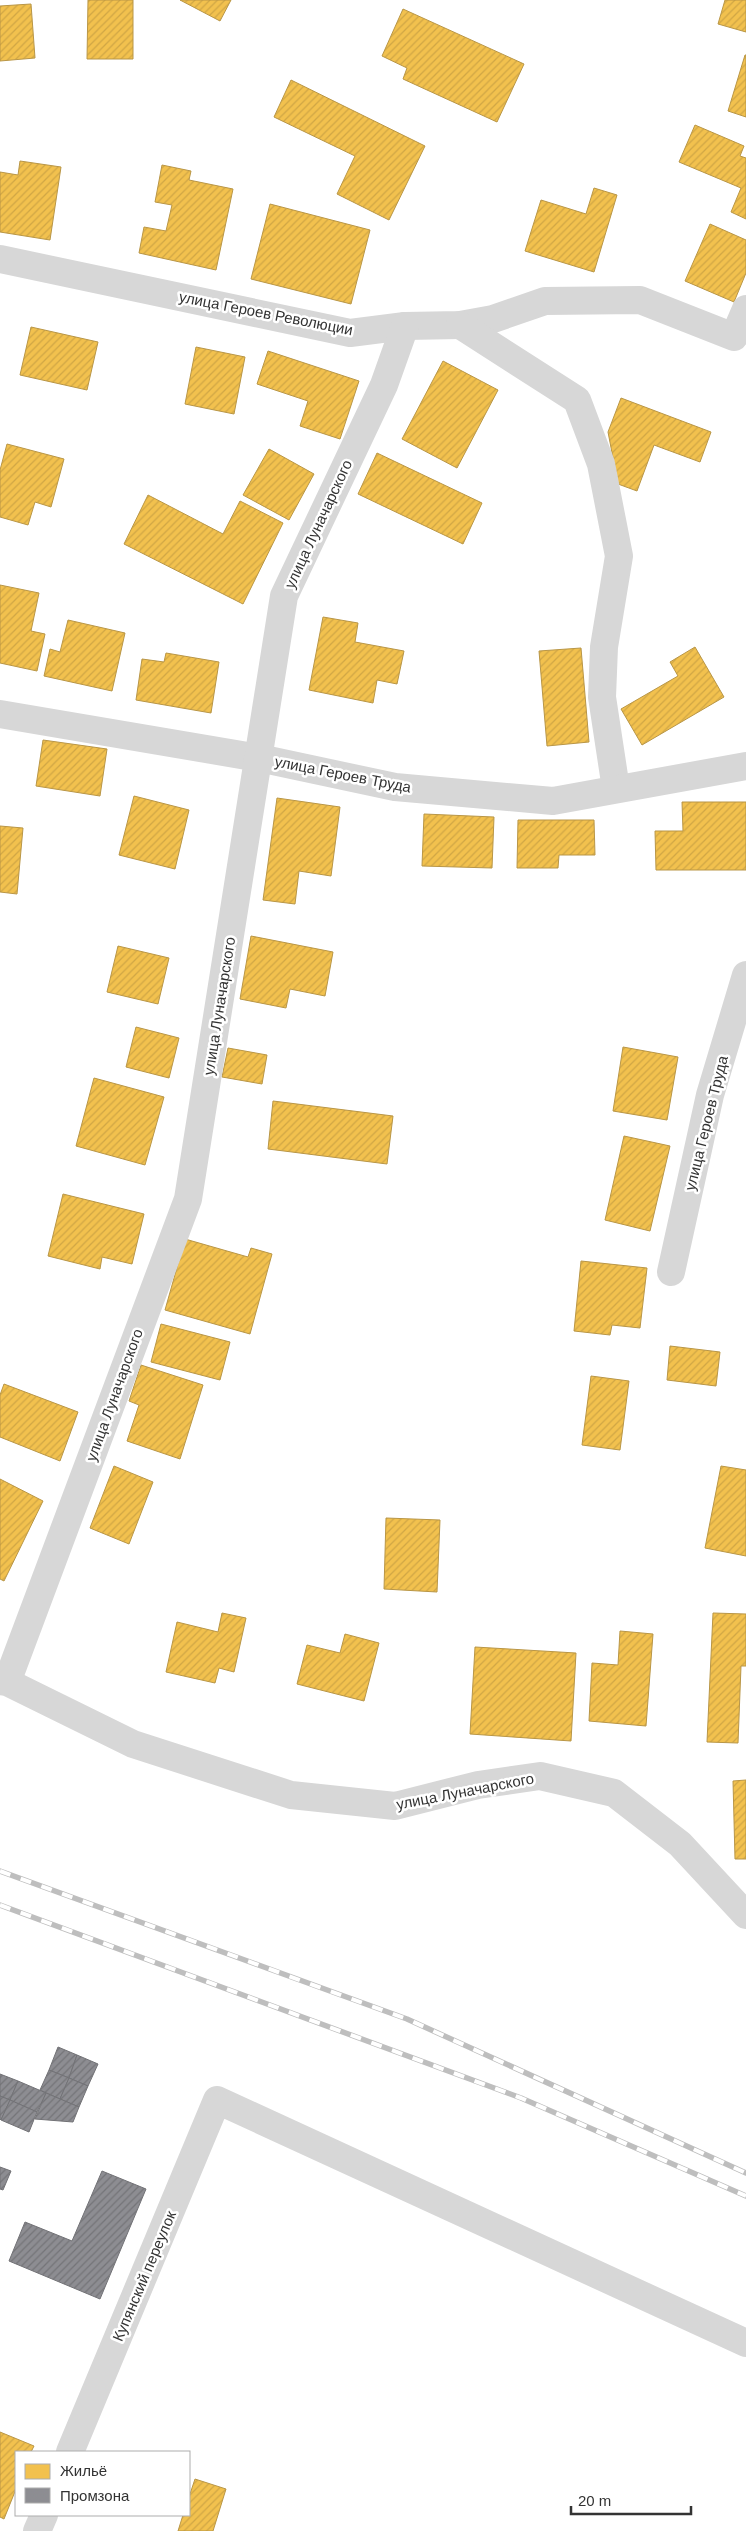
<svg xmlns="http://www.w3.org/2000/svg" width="746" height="2531" viewBox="0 0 746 2531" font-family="Helvetica,sans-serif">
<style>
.homes{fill:url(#homes-hatch);stroke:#b99646}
.industry{fill:url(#industry-hatch);stroke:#727276}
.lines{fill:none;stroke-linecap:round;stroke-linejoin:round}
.minor{stroke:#d7d7d7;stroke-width:28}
.rail-casing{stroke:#bebebe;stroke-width:5.5}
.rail{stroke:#fff;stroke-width:4;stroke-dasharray:11;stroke-linecap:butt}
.labels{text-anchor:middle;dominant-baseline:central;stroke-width:5;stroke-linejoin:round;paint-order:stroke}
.street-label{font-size:15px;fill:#333;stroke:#fff}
</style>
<defs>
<pattern id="homes-hatch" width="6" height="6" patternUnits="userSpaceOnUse" patternTransform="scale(1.25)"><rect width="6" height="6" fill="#f2c14e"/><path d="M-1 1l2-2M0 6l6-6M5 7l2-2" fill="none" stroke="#d0a645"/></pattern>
<pattern id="industry-hatch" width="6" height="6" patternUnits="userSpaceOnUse" patternTransform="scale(1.25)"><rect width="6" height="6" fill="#8d8d92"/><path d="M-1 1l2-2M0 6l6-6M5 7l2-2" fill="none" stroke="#747478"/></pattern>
</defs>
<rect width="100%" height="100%" fill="#fff"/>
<!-- homes -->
<g class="homes">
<path d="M88 0H133V59H87Z"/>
<path d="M180 0H231L220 21Z"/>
<path d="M725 0H746V32L718 24Z"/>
<path d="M31 4 35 58 0 61V6Z"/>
<path d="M403 9 524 64 497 122 403 79 407 68 382 56Z"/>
<path d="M745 55H746V117L728 111Z"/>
<path d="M291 80 425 146 389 220 337 194 355 156 274 117Z"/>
<path d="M695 125 744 146 740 156 746 158V219L731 212 741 188 679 162Z"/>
<path d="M20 161 61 167 50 240 0 232V172L18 175Z"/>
<path d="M162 165 191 171 189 180 233 189 216 270 139 253 144 227 166 231 172 205 155 202Z"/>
<path d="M594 188 617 195 594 272 525 251 541 200 586 214Z"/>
<path d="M270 204 370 230 351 304 251 279Z"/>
<path d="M710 224 746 240V273L734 302 685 281Z"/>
<path d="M31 327 98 342 87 390 20 375Z"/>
<path d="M196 347 245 357 234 414 185 404Z"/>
<path d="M268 351 359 381 340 439 300 426 308 401 257 384Z"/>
<path d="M443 361 498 390 457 468 402 439Z"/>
<path d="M621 398 711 432 700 462 654 445 637 491 618 484 608 432Z"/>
<path d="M7 444 64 459 51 507 35 502 28 525 0 517V470Z"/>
<path d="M269 449 314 474 289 520 243 495Z"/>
<path d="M377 453 482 503 463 544 358 494Z"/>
<path d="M148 495 223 534 240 501 283 523 243 604 124 544Z"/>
<path d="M0 585 39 593 31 631 45 634 37 671 0 663Z"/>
<path d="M323 617 358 623 355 642 404 651 397 684 377 680 373 703 309 690Z"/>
<path d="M68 620 125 633 112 691 44 676 50 649 60 652Z"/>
<path d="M695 647 724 697 642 745 621 709 678 676 670 662Z"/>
<path d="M581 648 589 742 547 746 539 651Z"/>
<path d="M166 653 219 662 211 713 136 700 142 659 164 662Z"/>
<path d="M43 740 107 749 100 796 36 786Z"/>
<path d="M134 796 189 810 175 869 119 855Z"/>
<path d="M277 798 340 807 331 876 299 871 295 904 263 900Z"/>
<path d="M682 802H746V870H656L655 831H683Z"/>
<path d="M424 814 494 817 492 868 422 866Z"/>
<path d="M518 820H594L595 855H559L558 868H517Z"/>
<path d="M0 826 23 828 17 894 0 892Z"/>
<path d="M251 936 333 952 325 996 290 989 286 1008 240 999Z"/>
<path d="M118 946 169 958 158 1004 107 992Z"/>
<path d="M136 1027 179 1038 169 1078 126 1067Z"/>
<path d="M623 1047 678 1057 667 1120 613 1111Z"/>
<path d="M228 1048 267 1055 262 1084 222 1077Z"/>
<path d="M94 1078 164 1097 145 1165 76 1146Z"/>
<path d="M273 1101 393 1116 387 1164 268 1149Z"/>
<path d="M624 1136 670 1146 650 1231 605 1220Z"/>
<path d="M63 1194 144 1214 132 1264 102 1257 100 1269 48 1256Z"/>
<path d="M185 1239 248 1257 251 1248 272 1254 250 1334 165 1310Z"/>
<path d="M581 1261 647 1268 640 1328 612 1325 610 1335 574 1331Z"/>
<path d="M161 1324 230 1342 220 1380 151 1362Z"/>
<path d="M670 1346 720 1352 716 1386 667 1380Z"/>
<path d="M141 1365 203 1385 180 1459 127 1441 139 1405 129 1401Z"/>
<path d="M591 1376 629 1381 620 1450 582 1445Z"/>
<path d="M4 1384 78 1412 60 1461 0 1437V1395Z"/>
<path d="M114 1466 153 1482 129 1544 90 1528Z"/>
<path d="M721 1466 746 1470V1556L705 1548Z"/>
<path d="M0 1479 43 1501 4 1581 0 1579Z"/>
<path d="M386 1518 440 1520 437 1592 384 1589Z"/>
<path d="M222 1613 246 1618 234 1672 219 1668 215 1683 166 1672 177 1622 218 1632Z"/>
<path d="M713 1613 746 1614V1666H741L738 1743 707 1742Z"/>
<path d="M620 1631 653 1634 646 1726 589 1721 592 1663 618 1665Z"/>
<path d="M345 1634 379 1643 364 1701 297 1684 307 1645 340 1653Z"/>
<path d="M475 1647 576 1653 571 1741 470 1734Z"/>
<path d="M746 1780V1859H735L733 1781Z"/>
<path d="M0 2432 34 2446 31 2452H16V2489L4 2519 0 2517Z"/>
<path d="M195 2479 226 2489 213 2531H178L183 2515H189V2497Z"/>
</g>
<!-- industry -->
<g class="industry">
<path d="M58 2047 77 2055 69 2078 49 2070Z"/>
<path d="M77 2055 98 2064 88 2086 69 2078Z"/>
<path d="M49 2070 69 2078 60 2099 40 2090Z"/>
<path d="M0 2074 18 2081 10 2100 0 2096Z"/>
<path d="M69 2078 88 2086 79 2107 60 2099Z"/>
<path d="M18 2081 46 2093 37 2112 10 2100Z"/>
<path d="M46 2093 79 2107 73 2122 35 2119Z"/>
<path d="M0 2096 10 2100 1 2120 0 2119Z"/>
<path d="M10 2100 37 2112 29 2132 1 2120Z"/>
<path d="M0 2167 11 2171 3 2190 0 2189Z"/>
<path d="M102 2171 146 2189 100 2299 9 2261 25 2222 72 2241Z"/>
</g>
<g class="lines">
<!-- minor -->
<g class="minor">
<path d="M0 259 350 333 405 326 460 325 493 319 545 301 640 300 734 337 746 309"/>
<path d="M460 325 577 400 601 464 619 556 604 647 602 697 616 789"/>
<path d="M0 714 259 758 395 787 553 801 746 766"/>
<path d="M671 1272 710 1095 746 975"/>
<path d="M0 1681 7 1682 133 1744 291 1795 395 1806 478 1785 540 1776 614 1793 680 1844 746 1915"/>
<path d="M7 1682 188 1199 284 596 384 385 405 326"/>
<path d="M70 2452 217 2100 746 2343"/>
<path d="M37 2531 44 2515"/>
</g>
<defs>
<g id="rail">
<path d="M0 1871 407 2019 746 2173"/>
<path d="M0 1905 521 2098 746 2196"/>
</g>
</defs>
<!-- rail casing -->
<use href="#rail" class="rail-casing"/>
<!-- rail -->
<use href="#rail" class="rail"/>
</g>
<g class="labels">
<!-- street labels -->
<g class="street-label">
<text transform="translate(266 313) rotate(11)">улица Героев Революции</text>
<text transform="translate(318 524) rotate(-65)">улица Луначарского</text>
<text transform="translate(343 774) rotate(11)">улица Героев Труда</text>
<text transform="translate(219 1006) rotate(-81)">улица Луначарского</text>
<text transform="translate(706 1123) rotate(-76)">улица Героев Труда</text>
<text transform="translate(114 1395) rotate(-70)">улица Луначарского</text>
<text transform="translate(465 1791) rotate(-11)">улица Луначарского</text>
<text transform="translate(144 2276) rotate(-67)">Купянский переулок</text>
</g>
</g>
<!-- legend -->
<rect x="15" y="2451" width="175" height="65" fill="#ffffff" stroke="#adadad"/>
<rect x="25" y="2464" width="25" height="15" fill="#f2c14e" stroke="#adadad"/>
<text x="60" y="2476" font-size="15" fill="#333333">Жильё</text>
<rect x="25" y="2488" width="25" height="15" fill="#8d8d92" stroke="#adadad"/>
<text x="60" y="2501" font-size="15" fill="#333333">Промзона</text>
<!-- scale -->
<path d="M571 2506v8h120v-8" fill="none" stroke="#333333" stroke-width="2.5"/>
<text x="578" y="2506" font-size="15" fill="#333333" stroke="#ffffff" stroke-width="4" paint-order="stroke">20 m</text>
</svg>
